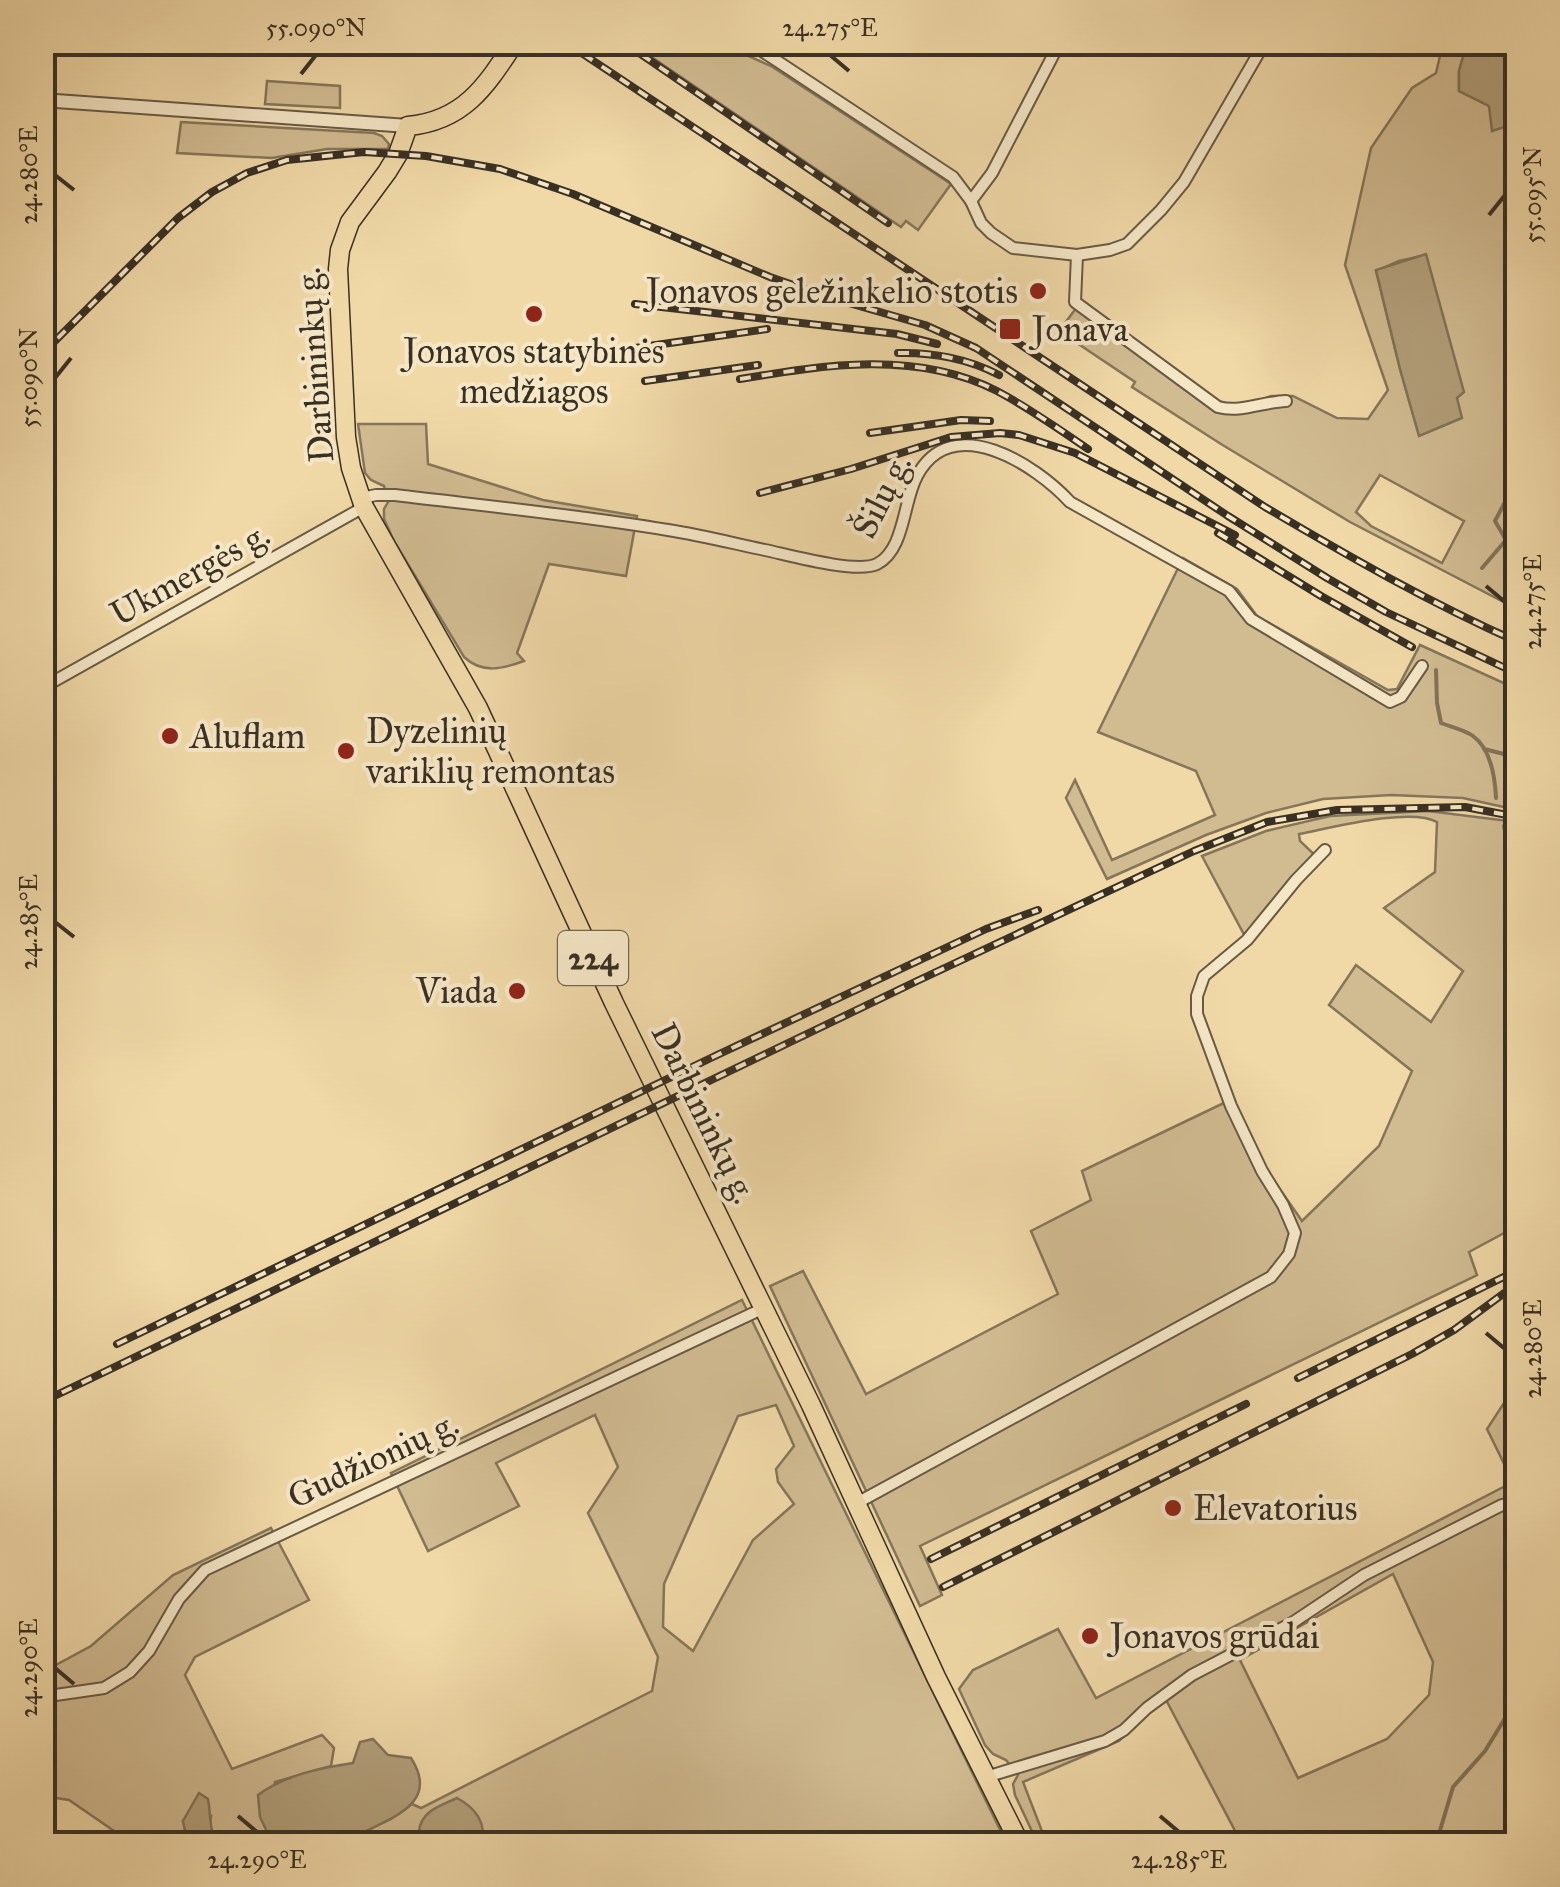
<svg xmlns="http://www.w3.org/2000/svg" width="1560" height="1887" viewBox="0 0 1560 1887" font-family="'IM FELL Great Primer',serif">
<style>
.green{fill:#d1bb91;stroke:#85765a;stroke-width:2.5;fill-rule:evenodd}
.water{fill:#b29f7a;stroke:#827358;stroke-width:2.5}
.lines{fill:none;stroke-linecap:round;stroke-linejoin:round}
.stream{stroke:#827358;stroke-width:4}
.minor-casing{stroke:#675a45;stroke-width:14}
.tertiary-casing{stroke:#675a45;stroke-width:16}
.primary-casing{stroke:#393024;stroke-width:21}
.minor{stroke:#f5e6c6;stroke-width:10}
.tertiary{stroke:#f5e6c6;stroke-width:12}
.primary{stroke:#f0d8a7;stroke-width:18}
.rail-casing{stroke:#393024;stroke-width:8}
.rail{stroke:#f5e6c6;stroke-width:4;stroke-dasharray:11;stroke-linecap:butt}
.ticks{fill:none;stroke:#393024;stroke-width:4}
.poi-dot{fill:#8f2418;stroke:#f5e6c6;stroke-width:4}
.labels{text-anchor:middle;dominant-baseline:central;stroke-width:8;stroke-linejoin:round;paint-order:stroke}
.shield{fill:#f5e6c6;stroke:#716755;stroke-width:2.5}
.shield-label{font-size:32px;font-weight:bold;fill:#393024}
.poi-label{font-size:35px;fill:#393024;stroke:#f5e6c6;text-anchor:start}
.street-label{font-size:35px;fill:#393024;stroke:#f5e6c6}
.neatline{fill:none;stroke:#393024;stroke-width:4}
.ticks-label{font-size:25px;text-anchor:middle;fill:#393024}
</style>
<rect width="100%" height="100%" fill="#f0d8a7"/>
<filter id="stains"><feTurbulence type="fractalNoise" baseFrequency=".002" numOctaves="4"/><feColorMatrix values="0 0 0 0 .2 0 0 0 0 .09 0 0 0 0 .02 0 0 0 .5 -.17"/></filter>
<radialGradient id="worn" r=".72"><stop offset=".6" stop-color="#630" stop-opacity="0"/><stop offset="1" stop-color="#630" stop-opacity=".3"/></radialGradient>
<!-- green -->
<g class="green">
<path d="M631 43H719L771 66 951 184 918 230 906 221 901 227Z"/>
<path d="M1443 43H1467L1459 71V91L1489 106 1510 127 1517 123V609L1350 522 1221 444 1132 387 1135 382 1059 331 1080 303 1215 400 1240 407 1271 396H1293L1337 418 1368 419 1388 390 1345 265 1371 148 1412 88 1436 73ZM1426 255 1457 398 1419 435 1400 369 1376 271 1399 261ZM1380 475 1464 521 1442 563 1371 526 1356 512Z"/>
<path d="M267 81 340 86V108L265 104Z"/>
<path d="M181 122 374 133 382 136 389 144 388 149H327L272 158 177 153Z"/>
<path d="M358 424H426L428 464 543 500 637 516 626 576 549 564 517 653 524 661C502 669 482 674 464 657L394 541 384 519V509L388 502 384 486 371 480 365 473Z"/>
<path d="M1183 558 1237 589 1257 616 1388 690 1397 689 1420 645 1517 689V754L1509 756 1517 761V810L1463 798 1391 795 1323 799 1266 813 1206 835 1107 879 1066 798 1075 780 1112 860 1215 815 1196 771 1098 732Z"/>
<path d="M1428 811 1517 822V1226L1469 1252 1477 1275 920 1546 942 1595 920 1606 770 1286 803 1271 866 1394 1058 1294 1031 1231 1091 1200 1082 1171 1228 1101 1261 1162 1302 1221 1379 1146 1412 1071 1329 1005 1356 965 1431 1022 1463 971 1384 908 1435 872 1437 822C1410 807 1331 828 1299 834L1300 841 1321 861 1247 940 1202 856 1266 831 1330 816Z"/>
<path d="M742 1300 1007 1844H336L391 1819 412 1804 421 1808 652 1691 658 1657 588 1513 618 1467 595 1415 496 1463 519 1506 428 1551 391 1473ZM776 1405 794 1446 776 1469 778 1482 794 1504 753 1540 693 1651 663 1627 664 1584 738 1416Z"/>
<path d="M1517 1383V1844H1242L1165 1698 1119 1741 1023 1782 1045 1839 1053 1844H1038L1015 1795 1013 1784 1018 1775 1006 1760 993 1754 985 1745 959 1689 973 1670 1058 1629 1096 1698 1513 1482 1487 1429ZM1393 1574 1433 1662 1429 1695 1387 1739 1298 1778 1240 1660Z"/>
<path d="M271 1528 309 1600 195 1657 185 1675 232 1769 322 1735 334 1748 331 1766 275 1782 268 1837 273 1844H216L210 1826 211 1816 183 1821 188 1844H133L69 1800 43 1796V1672L91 1646 173 1575Z"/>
</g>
<!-- water -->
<g class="water">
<path d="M1467 43H1517V49L1508 73 1517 100V123L1492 131 1489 106 1459 91V71Z"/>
<path d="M1426 254 1464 392 1457 398 1462 418 1419 436 1400 369 1376 270Z"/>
<path d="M373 1739 388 1755 411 1758C438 1800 399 1815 366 1831 357 1835 347 1842 337 1844 320 1848 292 1845 273 1844L260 1817 258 1795C285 1775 320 1768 353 1763L360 1742Z"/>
<path d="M199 1793 208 1799C211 1815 209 1830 216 1844H188L183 1821Z"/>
<path d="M457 1798C474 1807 489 1824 480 1844 457 1845 437 1848 419 1831 421 1811 440 1806 457 1798Z"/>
</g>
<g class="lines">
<!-- stream -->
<g class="stream">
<path d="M1508 122 1517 144 1518 166"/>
<path d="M1518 255 1508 281 1517 302 1511 316 1518 318"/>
<path d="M1482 568 1506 540 1495 521 1506 500 1518 491"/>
<path d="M1436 670 1437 703 1441 723C1451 727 1465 730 1473 736 1491 749 1495 777 1496 798"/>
<path d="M1484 749 1508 755"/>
<path d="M1504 826 1512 865 1518 877"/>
<path d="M1518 1651 1513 1667 1518 1691"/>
<path d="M1436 1844 1453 1787 1485 1751 1518 1697"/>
</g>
<defs>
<g id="minor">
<path d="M743 42 759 49 953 177 971 201 981 223 991 233 1013 248 1077 255 1075 302 1218 407C1241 413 1262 402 1286 401"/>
<path d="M971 201 992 173 1060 42"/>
<path d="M1077 255 1110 250 1127 244 1161 210 1184 182 1265 42"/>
<path d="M361 498 376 495H395C486 506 578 515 668 530 700 535 732 543 765 550 789 555 856 574 877 564 905 550 903 501 917 476 952 410 1036 465 1070 502L1229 591 1251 619 1390 702 1401 697 1422 666"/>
<path d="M42 688 364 507"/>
<path d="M857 1503 1271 1277 1289 1254 1295 1233 1283 1205 1262 1171 1231 1106 1197 1014V996L1204 976 1247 940 1296 880 1325 850"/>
<path d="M42 1697 104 1688 130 1672 149 1651 179 1599 205 1570 764 1308"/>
<path d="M986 1777 1105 1741 1124 1730 1147 1708 1192 1675 1292 1623 1364 1575 1502 1505 1518 1501"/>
</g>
<path id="tertiary" d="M42 100 408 126"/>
<path id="primary" d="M515 42C486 86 464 121 408 126L398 154 387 172 350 222 340 250 338 269 346 437 351 468 364 507 478 708 614 1003 811 1405 936 1677 1020 1844"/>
</defs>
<!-- minor casing -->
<use href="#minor" class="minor-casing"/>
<!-- tertiary casing -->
<use href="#tertiary" class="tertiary-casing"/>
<!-- primary casing -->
<use href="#primary" class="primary-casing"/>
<!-- minor -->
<use href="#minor" class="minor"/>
<!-- tertiary -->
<use href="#tertiary" class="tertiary"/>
<!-- primary -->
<use href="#primary" class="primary"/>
<defs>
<g id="rail">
<path d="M565 42 1265 507C1348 556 1430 603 1518 642"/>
<path d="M623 42 888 223"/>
<path d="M635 304 897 334 937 344"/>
<path d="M628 349 767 329"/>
<path d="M898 353C932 352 969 359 999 375"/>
<path d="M42 354 178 218 212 192 247 173 287 160 364 152 426 156 500 169 573 194 770 277 828 297 925 325 976 348 1228 516 1327 578 1386 612 1518 674"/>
<path d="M740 379C825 365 916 350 997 391 1029 408 1059 429 1088 449"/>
<path d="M645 381 758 365"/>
<path d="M870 433 961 420 990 421"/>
<path d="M760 493 851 469 951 437 1000 433 1019 435 1075 453 1235 535"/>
<path d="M1218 533 1321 596 1412 647"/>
<path d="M1514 1246 1518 1244"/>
<path d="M117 1344 715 1056 986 929 1038 910"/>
<path d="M1298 1378 1518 1270"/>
<path d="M42 1402 917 981 1194 851 1267 822 1337 810 1465 807 1518 817"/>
<path d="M931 1559 1246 1404"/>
<path d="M943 1587 1412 1354 1454 1330 1518 1283"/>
</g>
</defs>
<!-- rail casing -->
<use href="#rail" class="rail-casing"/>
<!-- rail -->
<use href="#rail" class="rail"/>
</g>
<!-- ticks -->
<path class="ticks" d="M830 55 849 71M301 74 316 55M55 175 74 190M1489 215 1505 195M55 378 71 358M1486 586 1505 602M55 922 74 937M1486 1333 1505 1349M55 1668 74 1684M238 1816 257 1832M1160 1816 1179 1832"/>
<!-- markers -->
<g class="poi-dot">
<circle cx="1038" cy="291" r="10"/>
<circle cx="534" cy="314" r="10"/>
<rect x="998" y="317" width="24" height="24" rx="5"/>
<circle cx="170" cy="736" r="10"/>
<circle cx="346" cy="751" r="10"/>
<circle cx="517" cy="991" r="10"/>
<circle cx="1173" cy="1508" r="10"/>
<circle cx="1090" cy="1636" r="10"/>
</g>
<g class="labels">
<!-- shield labels -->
<rect class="shield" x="558" y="931" width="70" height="54" rx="8"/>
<g class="shield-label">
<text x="593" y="958">224</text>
</g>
<!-- poi labels -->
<g class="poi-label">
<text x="1018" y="291" text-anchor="end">Jonavos geležinkelio stotis</text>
<text x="1032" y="329">Jonava</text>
<text x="534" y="351" text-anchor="middle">Jonavos statybinės<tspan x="534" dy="40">medžiagos</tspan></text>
<text x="366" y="731">Dyzelinių<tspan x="366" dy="40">variklių remontas</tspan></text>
<text x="190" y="736">Aluflam</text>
<text x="497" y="991" text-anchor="end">Viada</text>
<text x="1193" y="1508">Elevatorius</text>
<text x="1110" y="1636">Jonavos grūdai</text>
</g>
<!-- street labels -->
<g class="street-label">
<text transform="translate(315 365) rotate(-94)">Darbininkų g.</text>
<text transform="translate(882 496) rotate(-63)">Šilų g.</text>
<text transform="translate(190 574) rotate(-29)">Ukmergės g.</text>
<text transform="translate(704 1113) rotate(64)">Darbininkų g.</text>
<text transform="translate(373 1460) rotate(-25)">Gudžionių g.</text>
</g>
</g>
<!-- margin -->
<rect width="1560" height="1887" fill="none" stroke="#f0d8a7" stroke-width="110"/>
<rect x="55" y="55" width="1450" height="1777" class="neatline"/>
<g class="ticks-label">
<text x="316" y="36">55.090°N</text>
<text x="830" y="36">24.275°E</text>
<text transform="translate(28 175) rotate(-90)" y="9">24.280°E</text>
<text transform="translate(1532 195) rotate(-90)" y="9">55.095°N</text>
<text transform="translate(28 378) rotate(-90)" y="9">55.090°N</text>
<text transform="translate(1532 602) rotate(-90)" y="9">24.275°E</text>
<text transform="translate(28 922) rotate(-90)" y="9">24.285°E</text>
<text transform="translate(1532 1349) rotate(-90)" y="9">24.280°E</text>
<text transform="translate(28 1668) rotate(-90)" y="9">24.290°E</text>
<text x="257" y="1868">24.290°E</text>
<text x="1179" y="1868">24.285°E</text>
</g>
<rect width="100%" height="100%" filter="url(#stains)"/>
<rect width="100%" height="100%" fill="url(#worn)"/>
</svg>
